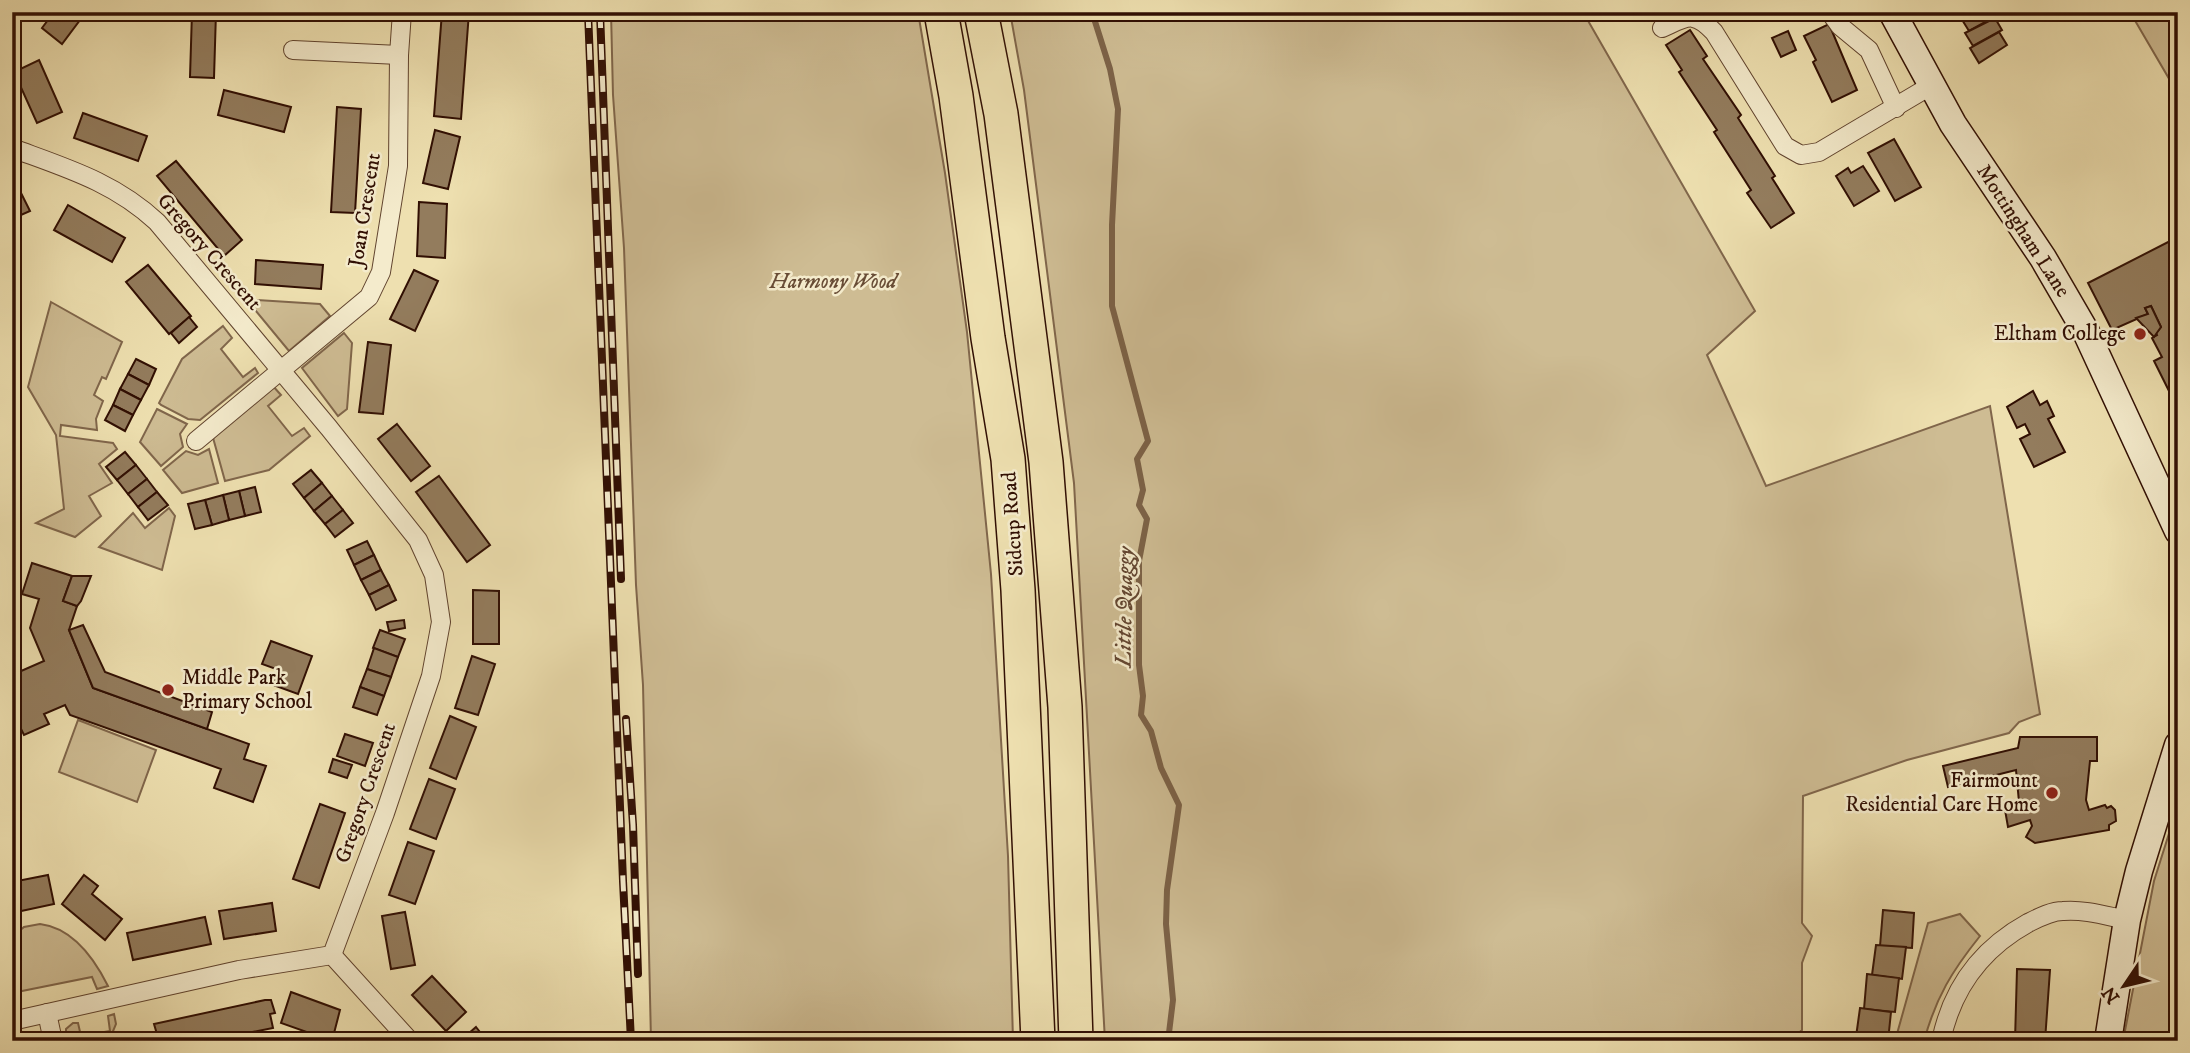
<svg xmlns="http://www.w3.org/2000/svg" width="2190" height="1053" viewBox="0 0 2190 1053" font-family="'IM FELL DW Pica',serif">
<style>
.green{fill:#cebc93;stroke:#80664b;stroke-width:2}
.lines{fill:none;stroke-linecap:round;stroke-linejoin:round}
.stream{stroke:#7c6247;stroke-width:6}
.building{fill:#937c5d;stroke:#310f03;stroke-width:2}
.street-casing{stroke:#60432e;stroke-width:20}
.secondary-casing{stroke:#310f03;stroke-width:29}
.highway-casing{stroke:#310f03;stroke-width:36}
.street{stroke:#f4ebcc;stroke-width:18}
.secondary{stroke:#f4ebcc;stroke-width:26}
.highway{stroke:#eee0b0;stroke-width:33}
.rail-casing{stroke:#310f03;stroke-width:8}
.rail{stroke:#f4ebcc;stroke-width:5;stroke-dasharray:16;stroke-linecap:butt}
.poi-dot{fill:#8f2418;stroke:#f4ebcc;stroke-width:2.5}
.labels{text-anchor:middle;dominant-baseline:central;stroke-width:5;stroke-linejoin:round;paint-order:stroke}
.street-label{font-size:21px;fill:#310f03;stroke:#f4ebcc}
.park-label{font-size:21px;font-style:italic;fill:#684c35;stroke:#f4ebcc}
.poi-label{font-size:21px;fill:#310f03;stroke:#f4ebcc;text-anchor:end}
.water-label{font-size:23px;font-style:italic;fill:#634631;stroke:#f4ebcc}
</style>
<rect width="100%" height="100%" fill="#eee0b0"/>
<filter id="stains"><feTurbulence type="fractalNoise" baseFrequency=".00286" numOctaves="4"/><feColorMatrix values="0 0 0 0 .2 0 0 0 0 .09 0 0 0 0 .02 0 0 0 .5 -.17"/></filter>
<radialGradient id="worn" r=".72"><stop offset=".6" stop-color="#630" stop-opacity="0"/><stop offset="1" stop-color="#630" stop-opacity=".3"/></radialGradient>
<!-- green -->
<g class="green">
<path d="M611 12H918L945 173 967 332 991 574 1008 856 1013 1041H651L643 685 636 585 624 248 613 95Z"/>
<path d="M1010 12H1583L1755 311 1707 355 1766 486 1990 406 2040 714 2019 722 2009 733 1907 760 1803 796 1802 923 1812 936 1802 963V1030L1790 1041H1105L1074 483 1024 90Z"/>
<path d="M2130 12H2178V94Z"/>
<path d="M257 300 320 304 330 316 289 351 251 305Z"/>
<path d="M51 302 122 342 106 379 102 377 94 395 103 401 96 419 97 430 61 425 60 436 113 443 117 449 99 464 112 483 89 496 101 516 75 537 36 523 64 509 56 435 28 387Z"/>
<path d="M223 326 232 338 221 349 243 377 255 368 258 373 200 420 188 419 161 405 159 403 182 359Z"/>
<path d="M344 333 352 343 347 409 338 416 302 368Z"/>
<path d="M272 385 281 395 268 406 292 436 304 428 310 436 269 470 225 481 212 434Z"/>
<path d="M157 409 187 424 180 434 183 447 161 466 140 442Z"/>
<path d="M209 449 218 483 182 493 163 470 186 451 198 455Z"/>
<path d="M169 508 175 516 162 570 99 547 133 513 145 528Z"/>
<path d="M78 720 156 750 137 802 59 772Z"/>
<path d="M2178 805V1041H2123L2154 881Z"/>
<path d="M1960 914 1980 936C1952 971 1936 997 1924 1041H1895L1928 923Z"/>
<path d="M40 924C73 928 94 958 108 986L97 989 92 977 12 993V937L24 927Z"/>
<path d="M114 1014 116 1024 109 1041H66V1029L73 1023H78L81 1036 110 1031 108 1016Z"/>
</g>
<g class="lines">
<!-- stream -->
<path class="stream" d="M1092 12 1110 69 1118 109 1112 225V306L1148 441 1137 459 1143 490 1139 505 1147 519 1139 561V665L1143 696 1141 715 1151 731 1161 768 1179 805 1167 890 1166 924 1173 1000 1168 1041"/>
</g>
<!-- building -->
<g class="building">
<path d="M54 12H86L62 44 42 28Z"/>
<path d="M192 12H216L214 78 190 77Z"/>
<path d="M442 12H469L461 119 434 116Z"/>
<path d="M1970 12H1996L1998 15 1969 31 1961 18Z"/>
<path d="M1995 18 2002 30 1973 46 1965 33Z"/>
<path d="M1829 24 1857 90 1832 102 1813 62 1816 60 1804 36Z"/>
<path d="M1690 30 1707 56 1703 59 1741 115 1738 118 1775 176 1772 178 1794 213 1771 228 1747 193 1751 190 1714 132 1717 130 1679 72 1682 70 1666 45Z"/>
<path d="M1788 31 1796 50 1781 57 1772 38Z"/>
<path d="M1999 32 2007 45 1979 63 1970 48Z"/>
<path d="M39 60 62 112 37 123 14 72Z"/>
<path d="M224 90 291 107 284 132 218 115Z"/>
<path d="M337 107 361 109 355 213 331 212Z"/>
<path d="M83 113 147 136 138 161 74 138Z"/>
<path d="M435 130 460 137 448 189 423 183Z"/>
<path d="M1894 139 1921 187 1895 201 1868 153Z"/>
<path d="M176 161 242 240 224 256 157 176Z"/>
<path d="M1863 166 1879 191 1854 206 1836 176 1848 168 1851 173Z"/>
<path d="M16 183 30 211 12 219V185Z"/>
<path d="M419 202 447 204 445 258 417 256Z"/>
<path d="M68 205 125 238 112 262 54 230Z"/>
<path d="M2178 237V406L2177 407 2154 361 2162 357 2152 338 2157 335 2156 333 2161 327 2151 306 2145 308 2148 314 2112 330 2088 283Z"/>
<path d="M256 260 323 265 321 289 255 284Z"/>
<path d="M148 265 191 316 169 334 126 282Z"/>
<path d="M414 270 438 281 415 331 390 319Z"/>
<path d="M2151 306 2161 327 2154 337 2136 318 2148 314 2145 308Z"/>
<path d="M189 317 197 327 179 343 171 333Z"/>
<path d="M368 342 391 345 383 414 359 412Z"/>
<path d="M136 359 156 369 149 385 128 374Z"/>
<path d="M128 374 149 385 141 400 120 389Z"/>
<path d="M120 389 141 400 133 415 113 405Z"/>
<path d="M2033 391 2040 405 2047 401 2054 416 2048 419 2065 452 2034 467 2020 439 2030 434 2025 424 2017 428 2007 407Z"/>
<path d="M113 405 133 415 125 431 105 420Z"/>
<path d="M397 424 430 466 411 481 378 439Z"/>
<path d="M125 452 136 465 117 480 106 467Z"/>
<path d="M136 465 147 479 128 494 117 480Z"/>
<path d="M311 470 322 483 304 498 293 484Z"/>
<path d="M439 476 490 545 467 562 416 492Z"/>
<path d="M147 479 157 492 138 507 128 494Z"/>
<path d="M322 483 332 496 314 511 304 498Z"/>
<path d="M255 487 261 512 245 516 239 491Z"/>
<path d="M239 491 245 516 229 520 223 495Z"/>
<path d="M157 492 168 505 148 520 138 507Z"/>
<path d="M223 495 229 520 212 525 205 500Z"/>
<path d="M332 496 343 510 325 524 314 511Z"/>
<path d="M205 500 212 525 195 529 188 504Z"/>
<path d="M343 510 353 523 335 537 325 524Z"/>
<path d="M367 541 374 555 354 565 347 550Z"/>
<path d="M374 555 381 570 361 580 354 565Z"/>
<path d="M32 563 72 576 63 601 77 606 69 630 93 688 249 744 244 759 266 766 253 802 214 788 221 769 70 715 65 705 44 714 49 724 24 735 12 711V675L44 661 30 628 39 599 22 594Z"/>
<path d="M381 570 389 585 369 595 361 580Z"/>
<path d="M72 576H91L81 601 77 606 63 601Z"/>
<path d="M389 585 396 600 376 610 369 595Z"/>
<path d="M473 590 499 591V644H473Z"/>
<path d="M404 620 405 628 389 631 387 622Z"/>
<path d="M83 625 105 672 212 712 207 729 93 688 69 630Z"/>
<path d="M380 630 405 639 398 657 373 648Z"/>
<path d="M271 641 312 656 298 694 273 685 279 670 262 664Z"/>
<path d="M374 648 398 657 391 677 367 669Z"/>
<path d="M472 656 495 664 478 715 455 708Z"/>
<path d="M367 669 391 677 384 696 360 687Z"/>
<path d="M360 687 384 696 377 715 353 707Z"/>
<path d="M450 716 476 727 456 779 430 768Z"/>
<path d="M345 734 373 743 365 766 337 756Z"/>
<path d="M2020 737H2097V761H2090L2086 800 2089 810 2105 805 2107 808 2111 806 2115 810 2116 821 2109 825V830L2035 843 2026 837 2032 826 2030 820 2008 827 2005 810 2014 807V804L2019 802 2016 770 1948 787 1943 766 2018 748Z"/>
<path d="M333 759 352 765 347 778 329 772Z"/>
<path d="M429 779 455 789 436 839 410 829Z"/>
<path d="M320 804 345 813 319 888 293 879Z"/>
<path d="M408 842 434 851 415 904 389 895Z"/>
<path d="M48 875 54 904 12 913V882Z"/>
<path d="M84 875 98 886 92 894 122 919 105 940 62 904Z"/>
<path d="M272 903 276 931 224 939 219 911Z"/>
<path d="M1883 910 1914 913 1912 948 1880 946Z"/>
<path d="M405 912 415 965 391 969 382 916Z"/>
<path d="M205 917 211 944 133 960 127 933Z"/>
<path d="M1876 945 1906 947 1902 979 1872 975Z"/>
<path d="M2017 969 2050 970 2045 1041H2015Z"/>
<path d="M1867 974 1899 978 1895 1012 1864 1009Z"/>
<path d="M432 976 466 1012 446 1031 412 995Z"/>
<path d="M291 992 340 1010 332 1041 281 1023Z"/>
<path d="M265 1000H271L275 1013 270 1014 273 1028 207 1041H159L154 1024Z"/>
<path d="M1860 1008 1891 1012 1888 1041 1856 1037Z"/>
<path d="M476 1027 487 1041H460Z"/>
</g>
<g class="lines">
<defs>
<g id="street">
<path d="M1832 15 1840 26 1869 50 1896 108"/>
<path d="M1662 28C1687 17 1693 10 1714 32L1785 146 1801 155 1819 152 1932 85"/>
<path d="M293 50 399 55"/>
<path d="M12 148C66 168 114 182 157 222L329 428 418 540 434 575 441 622 431 676 385 813 332 955 239 970 12 1021"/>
<path d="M196 441 369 297 381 272 398 166 399 55 402 12"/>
<path d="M332 955 410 1041"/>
<path d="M47 1013 53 1041"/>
<path d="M1941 1041C1952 988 1981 949 2028 923 2038 918 2051 911 2063 911 2084 909 2107 916 2127 920"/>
</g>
<g id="secondary">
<path d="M1892 12 1953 124 2043 258 2086 332 2178 531"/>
<path d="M2108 1041 2127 920 2139 871 2178 745"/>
</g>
<g id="highway">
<path d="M941 12 956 96 988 338 1008 459 1018 590 1038 1041"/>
<path d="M981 12 1001 114 1046 462 1065 707 1076 1041"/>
</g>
</defs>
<!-- street casing -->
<use href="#street" class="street-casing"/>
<!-- secondary casing -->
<use href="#secondary" class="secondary-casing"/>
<!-- highway casing -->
<use href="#highway" class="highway-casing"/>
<!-- street -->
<use href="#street" class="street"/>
<!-- secondary -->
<use href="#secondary" class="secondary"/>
<!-- highway -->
<use href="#highway" class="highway"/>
<defs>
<g id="rail">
<path d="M588 12 623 881 631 1041"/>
<path d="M600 12 621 579"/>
<path d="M626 719 633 825 638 974"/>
</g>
</defs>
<!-- rail casing -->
<use href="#rail" class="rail-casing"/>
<!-- rail -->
<use href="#rail" class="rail"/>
</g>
<!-- markers -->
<g class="poi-dot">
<circle cx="2140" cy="334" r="7"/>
<circle cx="168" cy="690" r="7"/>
<circle cx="2052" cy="793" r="7"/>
</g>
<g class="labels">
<!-- street labels -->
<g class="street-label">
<text transform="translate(365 210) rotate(-81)">Joan Crescent</text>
<text transform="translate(2023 231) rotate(57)">Mottingham Lane</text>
<text transform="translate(209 252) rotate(49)">Gregory Crescent</text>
<text transform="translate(1013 524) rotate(-94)">Sidcup Road</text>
<text transform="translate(366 793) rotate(-71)">Gregory Crescent</text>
</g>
<!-- park labels -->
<g class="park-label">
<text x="833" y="282">Harmony Wood</text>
</g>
<!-- poi labels -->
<g class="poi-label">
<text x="2126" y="334">Eltham College</text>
<text x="182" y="678" text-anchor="start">Middle Park<tspan x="182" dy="24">Primary School</tspan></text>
<text x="2038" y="781">Fairmount<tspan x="2038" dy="24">Residential Care Home</tspan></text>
</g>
<!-- water labels -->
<g class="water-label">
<text transform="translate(1125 607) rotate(-89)">Little Quaggy</text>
</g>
</g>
<!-- margin -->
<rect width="2190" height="1053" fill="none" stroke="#eee0b0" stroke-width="42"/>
<rect x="14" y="14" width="2162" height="1025" fill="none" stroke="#310f03" stroke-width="3.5"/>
<rect x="21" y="21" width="2148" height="1011" fill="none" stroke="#310f03" stroke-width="2"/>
<!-- north arrow -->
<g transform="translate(2124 986) rotate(235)" stroke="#f4ebcc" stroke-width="5" paint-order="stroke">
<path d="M0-5L12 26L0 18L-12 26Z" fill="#310f03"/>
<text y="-10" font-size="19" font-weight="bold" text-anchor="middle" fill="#310f03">N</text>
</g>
<rect width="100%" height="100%" filter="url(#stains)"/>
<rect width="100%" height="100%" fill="url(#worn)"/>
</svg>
